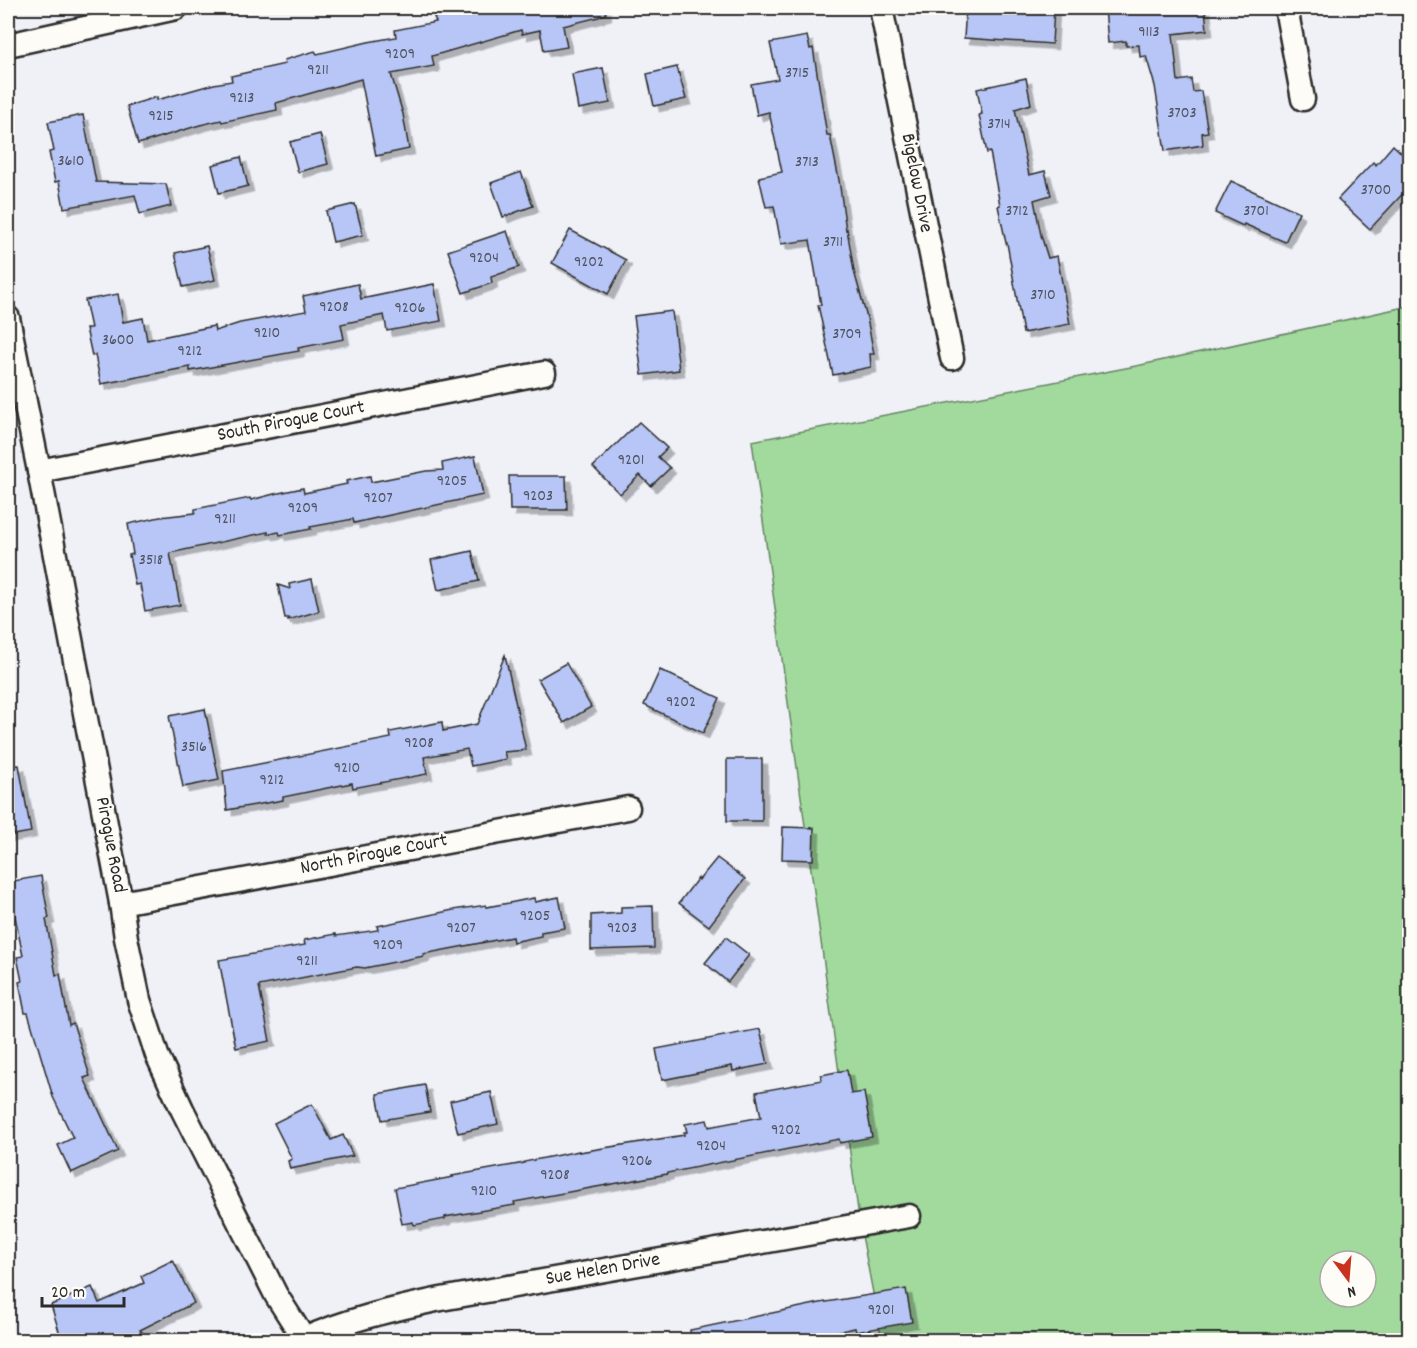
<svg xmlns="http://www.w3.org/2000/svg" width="1417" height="1348" viewBox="0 0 1417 1348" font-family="Dekko,sans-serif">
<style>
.green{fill:#a2da9e;stroke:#668264;stroke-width:1.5;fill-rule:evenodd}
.building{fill:#b7c6f6;stroke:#2b2b2b;stroke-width:1.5;filter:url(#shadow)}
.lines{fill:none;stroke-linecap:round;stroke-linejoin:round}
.street-casing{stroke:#2b2b2b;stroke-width:27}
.street{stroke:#fdfcf7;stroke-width:22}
.labels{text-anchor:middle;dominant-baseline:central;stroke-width:5;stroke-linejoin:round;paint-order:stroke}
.number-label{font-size:16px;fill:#4e525e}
.street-label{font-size:20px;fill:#2b2b2b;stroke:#fdfcf7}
</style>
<defs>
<filter id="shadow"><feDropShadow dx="5.5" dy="5.5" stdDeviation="0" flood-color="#0004"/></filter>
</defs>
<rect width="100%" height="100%" fill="#eff1f7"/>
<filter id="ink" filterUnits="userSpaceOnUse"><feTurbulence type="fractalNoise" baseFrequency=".0167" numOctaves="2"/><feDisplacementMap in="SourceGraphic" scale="12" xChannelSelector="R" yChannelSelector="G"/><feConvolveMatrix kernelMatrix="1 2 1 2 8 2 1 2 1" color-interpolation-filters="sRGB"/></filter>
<g filter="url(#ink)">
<!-- green -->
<path class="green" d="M1409 306V1340H882L860 1225 752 441 1141 365ZM1330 1261H1366V1297H1330Z"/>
<!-- building -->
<g class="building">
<path d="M466 8H605L606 14 599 16V17L563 26 567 47 544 51 540 30 522 34 521 30 432 56 434 66 391 74 403 114 409 149 376 156 361 79 276 103 277 110 222 122 221 120 200 125 138 144 127 106 157 97V100L214 84 232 81 231 76 285 64 284 60 315 51 317 54 368 42 396 37 395 30 436 22 434 17Z"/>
<path d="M966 8H1054L1052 44 964 38Z"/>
<path d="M1105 8H1205L1207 30 1173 34 1178 81 1191 79 1193 92 1201 91 1208 132 1202 133 1203 145 1165 151 1155 86 1146 56 1140 57 1139 45 1126 46V41L1108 43Z"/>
<path d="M807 36 810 49 813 48 827 135H830L839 180 846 230 847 229 854 271 867 318 874 354H870L871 367 833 375 818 305H821L810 240 781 244 774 206 766 207 759 177 782 172 769 112 757 115 751 84 778 79 770 43Z"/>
<path d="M677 67 686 99 654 106 647 74Z"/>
<path d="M603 68 610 103 578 109 572 74Z"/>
<path d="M1026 78 1031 104 1015 109 1029 175 1045 171 1051 195 1034 200 1041 235 1048 258 1057 256 1070 324 1023 333 1007 243H1006L998 206 1000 205 990 152 987 153 979 115 982 114 977 89Z"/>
<path d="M83 115 96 182 166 184 171 206 140 214 135 195 64 208 59 181 55 182 49 152 54 151 48 122Z"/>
<path d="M320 134 328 164 298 172 290 142Z"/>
<path d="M1393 145 1410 161V186L1370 229 1338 199 1373 162 1376 165Z"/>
<path d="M241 157 248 186 219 193 212 165Z"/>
<path d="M521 172 533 206 503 217 491 183Z"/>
<path d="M1231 181 1299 212 1285 242 1244 224 1243 226 1215 213Z"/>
<path d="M355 204 363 235 333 242 326 211Z"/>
<path d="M570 230 626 260 608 294 552 263Z"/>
<path d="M507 231 519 267 491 277 492 283 463 293 448 251Z"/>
<path d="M207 246 215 280 183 287 175 253Z"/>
<path d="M358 284 361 299 434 284 441 321 387 331 384 315 341 324 344 339 298 348 299 351 190 371V367L101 384 95 355 92 356 86 328H91L85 300 118 294 123 322 143 318 147 340 214 326 215 331 240 323 306 311 303 296Z"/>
<path d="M672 311 679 370 642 375 634 316Z"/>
<path d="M639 422 667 448 658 457 670 468 651 486 640 475 620 494 593 467Z"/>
<path d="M475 456 483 495 372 519 354 523 353 519 310 527 311 529 280 535 279 532 268 534V532L170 553 180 605 145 611 140 584 135 585 129 555 133 554 128 524 160 517 195 513V509L250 498 251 500 274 494 303 488 304 493 347 484 346 481 370 476 371 482 426 471 443 470 442 463Z"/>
<path d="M509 476H566L567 510H510Z"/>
<path d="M472 551 479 581 438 590 431 560Z"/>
<path d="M312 579 319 611 288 620V618H285L278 585 290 589 289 584Z"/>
<path d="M505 655 526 750 504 752 506 759 471 766 467 749 424 757 427 774 353 788 352 783 283 797V800L227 810 223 771 391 738 390 732 442 722 443 731 477 724Z"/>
<path d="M566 663 591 707 564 723 538 679Z"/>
<path d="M660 670 720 698 703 733 644 705Z"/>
<path d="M205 709 219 780 183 787 169 716Z"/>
<rect x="727" y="759" width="35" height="62"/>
<path d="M19 765 31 832 8 836V766Z"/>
<path d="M783 827 814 828 813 860 782 859Z"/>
<path d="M717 858 745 879 709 926 679 903 698 878 699 880Z"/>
<path d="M41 876 49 918 46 919 56 975 60 974 69 1025 73 1023 90 1076 84 1078 118 1151 71 1173 58 1145 73 1138 53 1097 28 1013H25L19 982 22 981 17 957 23 956 8 882Z"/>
<path d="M559 897 565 928 541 932V936L513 942 512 937 423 954 424 956 365 968 357 967 259 986 270 1041 236 1048 219 960 305 945 304 940 336 934V936L378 930 377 926 453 910 486 905V907L509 903 534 898 535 902Z"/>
<path d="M653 906 654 948 591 950V915L621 913V907Z"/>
<path d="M726 937 749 955 728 982 705 963Z"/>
<path d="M760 1029 768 1064 733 1071 732 1066 662 1080 656 1049Z"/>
<path d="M847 1070 851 1094 864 1092 872 1137 840 1143 839 1139 667 1173V1174L514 1202 515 1205 445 1217V1219L414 1225 413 1222 402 1224 395 1188 453 1177 452 1176 524 1163V1162L579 1151V1152L684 1135V1132H687L685 1124 707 1120 709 1127 761 1117 756 1092 822 1080 821 1075Z"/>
<path d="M425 1085 430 1112 382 1120 377 1094Z"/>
<path d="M491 1092 498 1124 458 1133 450 1101Z"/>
<path d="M312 1104 331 1140 343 1135 353 1156 290 1169 288 1161 292 1159 274 1123Z"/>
<path d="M173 1260 194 1303 140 1330 142 1332 123 1341H62L51 1305 92 1287 99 1303 144 1283 141 1276Z"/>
<path d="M906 1289 912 1322 856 1332 855 1328 795 1341H691L690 1330 820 1303Z"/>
</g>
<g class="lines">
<defs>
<g id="street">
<path d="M881 8 952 358"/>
<path d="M1286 8 1303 99"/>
<path d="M8 45 176 8"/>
<path d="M8 318 39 471 121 903 126 938 139 1000 157 1055 182 1109 276 1295 304 1339"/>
<path d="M39 471 544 373"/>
<path d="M121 903 628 808"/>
<path d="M302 1340C346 1320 393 1309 441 1299L909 1216"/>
</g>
</defs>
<!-- street casing -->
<use href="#street" class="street-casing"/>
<!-- street -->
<use href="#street" class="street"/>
</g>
</g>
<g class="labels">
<!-- number labels -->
<g class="number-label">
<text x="1149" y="32">9113</text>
<text x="400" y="54">9209</text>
<text x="318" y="70">9211</text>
<text x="797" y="73">3715</text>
<text x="242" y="98">9213</text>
<text x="1182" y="113">3703</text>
<text x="161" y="116">9215</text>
<text x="999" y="124">3714</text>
<text x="71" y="161">3610</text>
<text x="807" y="162">3713</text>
<text x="1376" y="190">3700</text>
<text x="1017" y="211">3712</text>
<text x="1256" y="211">3701</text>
<text x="833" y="242">3711</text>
<text x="484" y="258">9204</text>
<text x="589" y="262">9202</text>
<text x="1043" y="295">3710</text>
<text x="334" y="307">9208</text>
<text x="410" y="308">9206</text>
<text x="267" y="333">9210</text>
<text x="847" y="334">3709</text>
<text x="118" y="340">3600</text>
<text x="190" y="351">9212</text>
<text x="631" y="460">9201</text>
<text x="452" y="481">9205</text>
<text x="538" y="496">9203</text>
<text x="378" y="498">9207</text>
<text x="303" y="508">9209</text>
<text x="225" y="519">9211</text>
<text x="151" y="560">3518</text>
<text x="681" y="702">9202</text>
<text x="419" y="743">9208</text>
<text x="194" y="747">3516</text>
<text x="347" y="768">9210</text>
<text x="272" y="780">9212</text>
<text x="535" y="916">9205</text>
<text x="461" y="928">9207</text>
<text x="622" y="928">9203</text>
<text x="388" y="945">9209</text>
<text x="307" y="961">9211</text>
<text x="786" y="1130">9202</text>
<text x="711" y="1146">9204</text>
<text x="637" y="1161">9206</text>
<text x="555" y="1175">9208</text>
<text x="484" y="1191">9210</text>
<text x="881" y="1310">9201</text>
</g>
<!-- street labels -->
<g class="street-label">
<text transform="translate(916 183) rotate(79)">Bigelow Drive</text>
<text transform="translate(291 422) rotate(-11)">South Pirogue Court</text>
<text transform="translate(110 845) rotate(79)">Pirogue Road</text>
<text transform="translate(374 855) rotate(-11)">North Pirogue Court</text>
<text transform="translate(603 1270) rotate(-10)">Sue Helen Drive</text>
</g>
</g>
<!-- margin -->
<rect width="1417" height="1348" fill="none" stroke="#fdfcf7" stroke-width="30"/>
<rect x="15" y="15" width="1387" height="1318" fill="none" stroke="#2b2b2b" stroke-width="2" filter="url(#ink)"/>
<!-- north arrow -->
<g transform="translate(1348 1279) rotate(164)"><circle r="28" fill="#fdfcf7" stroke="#a9a8a5" stroke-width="1.5"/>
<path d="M0-4.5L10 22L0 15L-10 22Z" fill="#c8321e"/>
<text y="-9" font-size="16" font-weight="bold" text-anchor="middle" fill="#2b2b2b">N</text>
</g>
<!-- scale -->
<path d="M42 1297v9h82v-9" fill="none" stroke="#2b2b2b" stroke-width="3"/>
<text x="51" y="1297" font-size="18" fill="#2b2b2b" stroke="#fdfcf7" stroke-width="4.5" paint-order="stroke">20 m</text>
</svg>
